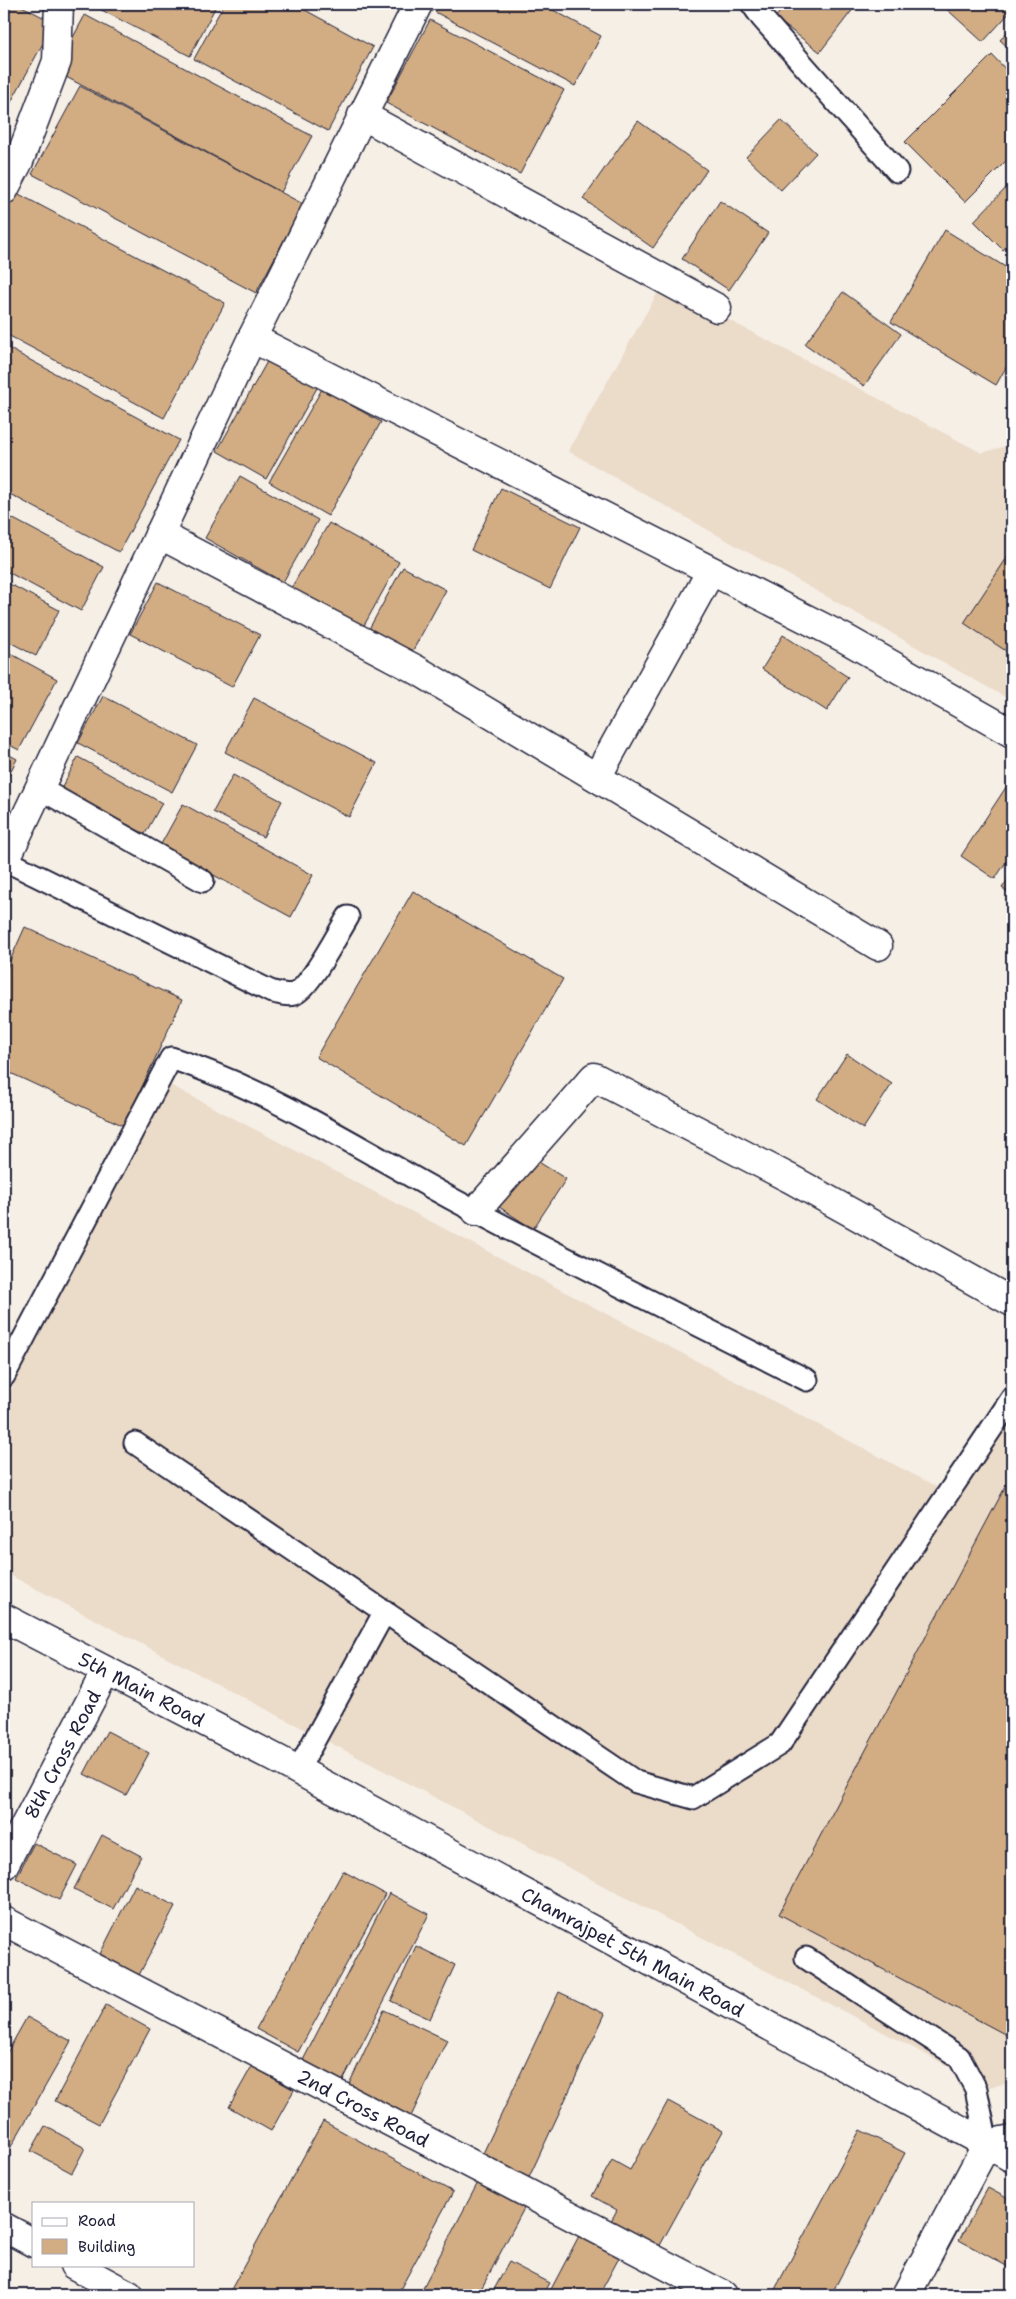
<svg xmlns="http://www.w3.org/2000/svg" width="1016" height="2299" viewBox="0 0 1016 2299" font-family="'Shantell Sans',sans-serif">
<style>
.built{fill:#ebdbc9}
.building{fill:#d2ad84;stroke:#22223b}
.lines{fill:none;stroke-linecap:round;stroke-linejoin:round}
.lane-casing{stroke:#22223b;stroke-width:25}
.street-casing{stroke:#22223b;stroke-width:31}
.secondary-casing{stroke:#22223b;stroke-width:31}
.primary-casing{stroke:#22223b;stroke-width:31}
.lane{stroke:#fff;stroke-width:21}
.street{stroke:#fff;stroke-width:28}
.secondary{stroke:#fff;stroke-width:28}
.primary{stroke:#fff;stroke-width:28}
.labels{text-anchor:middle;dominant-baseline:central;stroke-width:4;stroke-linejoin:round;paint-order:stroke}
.street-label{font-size:19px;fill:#22223b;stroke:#fff}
</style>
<rect width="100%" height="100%" fill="#f6efe6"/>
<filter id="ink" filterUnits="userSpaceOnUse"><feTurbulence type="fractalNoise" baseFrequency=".02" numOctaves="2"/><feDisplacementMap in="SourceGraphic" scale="10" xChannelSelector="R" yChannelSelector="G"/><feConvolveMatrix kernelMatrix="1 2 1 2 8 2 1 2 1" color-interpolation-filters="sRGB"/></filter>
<g filter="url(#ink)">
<!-- built -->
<g class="built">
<path d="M662 285 982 453 1012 444V701L568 451Z"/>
<path d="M153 1076 939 1488 1012 1376V2083L988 2087 4 1572V1406Z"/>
</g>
<!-- building -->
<g class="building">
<path d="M4 4H18L54 23 4 115Z"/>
<path d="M90 4H217L190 56Z"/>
<path d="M224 4H294L373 47 328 131 194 59Z"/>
<path d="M440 4H542L601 36 575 86 435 12Z"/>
<path d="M786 4H857L820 52 775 18Z"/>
<path d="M941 4H1012V10L983 42Z"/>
<path d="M85 15 312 136 281 192 55 71Z"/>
<path d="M430 20 564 90 520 174 386 103Z"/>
<path d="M1012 27V51L1000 40Z"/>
<path d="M992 55 1012 76V155L965 202 905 142Z"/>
<path d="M80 86 303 204 256 293 32 174Z"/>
<path d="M781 120 816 153 781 190 746 157Z"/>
<path d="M638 121 707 170 653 248 583 199Z"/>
<path d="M1012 182V241L1003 250 974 221Z"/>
<path d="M13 191 225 303 164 418 4 333V208Z"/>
<path d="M720 201 768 233 729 290 682 259Z"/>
<path d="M945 230 1012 271V357L996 385 891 322Z"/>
<path d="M843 292 901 334 864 386 805 344Z"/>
<path d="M4 346 179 440 119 552 4 491Z"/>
<path d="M273 351 322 379 266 479 217 451Z"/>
<path d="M322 389 381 422 328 516 269 482Z"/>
<path d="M240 476 318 520 283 582 205 538Z"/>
<path d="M501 488 580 527 550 589 471 550Z"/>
<path d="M4 514 104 567 81 611 4 570Z"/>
<path d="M329 523 399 562 361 631 290 590Z"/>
<path d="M1012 550V655L964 623Z"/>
<path d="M403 567 446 590 412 652 369 629Z"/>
<path d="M4 581 59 610 36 656 4 639Z"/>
<path d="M158 582 260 635 232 687 130 634Z"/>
<path d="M783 635 848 677 827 711 762 669Z"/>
<path d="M4 650 57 679 19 750 4 742Z"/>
<path d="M103 696 197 745 172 792 78 743Z"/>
<path d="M254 698 377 763 349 817 225 752Z"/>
<path d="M4 752 17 759 4 784Z"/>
<path d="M78 757 162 803 145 834 61 789Z"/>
<path d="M233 775 282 801 263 837 213 812Z"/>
<path d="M1012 778V853L995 879 961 856Z"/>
<path d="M183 804 313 875 291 917 160 846Z"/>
<path d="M1012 874V895L1002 888Z"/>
<path d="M413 891 563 979 466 1146 316 1057Z"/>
<path d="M25 927 182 1000 124 1126 4 1070V974Z"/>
<path d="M847 1054 892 1084 863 1129 817 1099Z"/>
<path d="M529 1156 566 1179 533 1229 496 1205Z"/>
<path d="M1012 1474V2038L779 1914Z"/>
<path d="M107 1731 149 1753 126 1795 84 1774Z"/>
<path d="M102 1835 141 1856 113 1909 74 1889Z"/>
<path d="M34 1843 77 1865 59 1900 16 1878Z"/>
<path d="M343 1871 385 1894 298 2052 256 2029Z"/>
<path d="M135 1885 175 1906 139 1975 100 1954Z"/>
<path d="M389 1893 429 1914 339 2088 299 2068Z"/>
<path d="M416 1946 455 1965 430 2019 391 2001Z"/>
<path d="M559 1992 605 2014 525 2186 478 2164Z"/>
<path d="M106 2005 150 2029 99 2124 55 2101Z"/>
<path d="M384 2010 447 2040 406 2127 343 2097Z"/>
<path d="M27 2017 71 2041 8 2152 4 2149V2058Z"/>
<path d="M252 2066 294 2090 271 2131 229 2107Z"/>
<path d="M668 2101 723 2131 653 2258 605 2232 617 2210 592 2196 612 2160 630 2170Z"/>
<path d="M323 2121 453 2192 397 2295H228Z"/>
<path d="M45 2126 85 2148 72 2173 31 2151Z"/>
<path d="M860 2130 905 2153 831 2295H772Z"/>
<path d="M483 2173 530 2197 478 2295H419Z"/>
<path d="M988 2188 1012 2201V2269L959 2240Z"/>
<path d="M580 2234 620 2256 599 2295H548Z"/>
<path d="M509 2262 549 2283 542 2295H491Z"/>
</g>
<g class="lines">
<defs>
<g id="lane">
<path d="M752 4 762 18 897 171"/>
<path d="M39 788 203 881"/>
<path d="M5 860 270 991C278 993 286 996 294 994 310 988 338 933 348 917"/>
<path d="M4 1376 171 1058C272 1091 362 1150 454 1200 570 1262 689 1320 807 1380"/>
<path d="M135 1443 636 1782 693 1798 780 1744 1012 1398"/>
<path d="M298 1770 385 1611"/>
<path d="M806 1958 959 2057 976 2089 987 2144"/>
</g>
<g id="street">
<path d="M362 115 717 308"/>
<path d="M4 190 19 161 57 61 59 4"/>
<path d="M252 338 846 639 1012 733"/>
<path d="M159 534 417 670 878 946"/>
<path d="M597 777 711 571"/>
<path d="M4 863 252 338 418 4"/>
<path d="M476 1211 594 1077 791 1179 1012 1302"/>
<path id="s1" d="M4 1865 106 1671"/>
<path id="s2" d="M4 1921 723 2295"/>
<path d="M987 2144 1012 2158"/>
</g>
<g id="secondary">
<path d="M987 2144 1012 2139"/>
<path d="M4 2227 34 2243"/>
<path d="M74 2265 129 2295"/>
</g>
<g id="primary">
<path id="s3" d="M4 1618 279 1760 987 2144 906 2295"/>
</g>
</defs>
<!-- lane casing -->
<use href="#lane" class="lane-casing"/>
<!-- street casing -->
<use href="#street" class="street-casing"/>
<!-- secondary casing -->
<use href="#secondary" class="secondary-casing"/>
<!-- primary casing -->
<use href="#primary" class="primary-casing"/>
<!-- lane -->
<use href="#lane" class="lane"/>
<!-- street -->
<use href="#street" class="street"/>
<!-- secondary -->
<use href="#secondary" class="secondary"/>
<!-- primary -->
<use href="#primary" class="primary"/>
</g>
</g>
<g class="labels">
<!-- street labels -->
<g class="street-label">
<text stroke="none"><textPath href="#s3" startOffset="155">5th Main Road</textPath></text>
<text stroke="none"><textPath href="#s1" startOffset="125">8th Cross Road</textPath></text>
<text stroke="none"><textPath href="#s3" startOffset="712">Chamrajpet 5th Main Road</textPath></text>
<text stroke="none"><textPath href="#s2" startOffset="405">2nd Cross Road</textPath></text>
</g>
</g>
<!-- margin -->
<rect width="1016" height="2299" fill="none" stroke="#fff" stroke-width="20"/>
<rect x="10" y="10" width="996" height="2279" fill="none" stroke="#22223b" stroke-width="2" filter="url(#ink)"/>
<!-- legend -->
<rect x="32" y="2202" width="162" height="65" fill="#ffffff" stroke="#a7a7b1"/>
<rect x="42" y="2218" width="25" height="8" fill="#ffffff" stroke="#a7a7b1"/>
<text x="78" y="2226" font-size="15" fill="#22223b">Road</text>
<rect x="42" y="2239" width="25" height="15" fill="#d2ad84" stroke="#a7a7b1"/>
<text x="78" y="2252" font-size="15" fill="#22223b">Building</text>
</svg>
